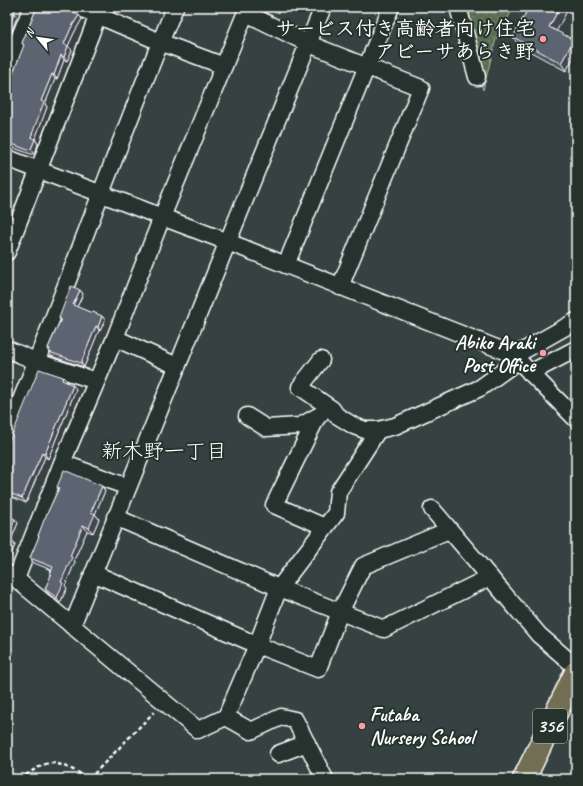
<svg xmlns="http://www.w3.org/2000/svg" width="583" height="786" viewBox="0 0 583 786" font-family="Caveat,'Klee One',sans-serif">
<style>
.park{fill:url(#park-dots);stroke:#acb6a8}
.lines{fill:none;stroke-linecap:round;stroke-linejoin:round}
.minor-casing{stroke:#fff;stroke-width:19}
.highway-casing{stroke:#fff;stroke-width:25}
.path{stroke:#fff;stroke-width:2.5;stroke-dasharray:4 3;stroke-linecap:butt}
.minor{stroke:#26332d;stroke-width:16}
.highway{stroke:#726e52;stroke-width:22}
.wall{fill:#4f5561;stroke:#fff}
.shaded-wall{fill:#40454f;stroke:#fff}
.building{fill:#5c6371;stroke:#fff}
.poi-dot{fill:#ff9aa2;stroke:#26332d;stroke-width:1.5}
.labels{text-anchor:middle;dominant-baseline:central;stroke-width:4;stroke-linejoin:round;paint-order:stroke}
.shield{fill:#26332d;stroke:#bec2c0;stroke-width:1}
.shield-label{font-size:19px;font-weight:bold;fill:#fff}
.poi-label{font-size:20px;font-weight:bold;fill:#fff;stroke:#26332d;text-anchor:end}
.neighbourhood-label{font-size:21px;fill:#fff;stroke:#26332d}
</style>
<defs>
<pattern id="park-dots" width="8" height="8" patternUnits="userSpaceOnUse"><rect width="8" height="8" fill="#5a6e52"/><path d="M2 2h.1M6 6h.1" fill="none" stroke="#73846c" stroke-width="1.8" stroke-linecap="round"/></pattern>
</defs>
<rect width="100%" height="100%" fill="#364141"/>
<filter id="ink" filterUnits="userSpaceOnUse"><feTurbulence type="fractalNoise" baseFrequency=".025" numOctaves="2"/><feDisplacementMap in="SourceGraphic" scale="8" xChannelSelector="R" yChannelSelector="G"/><feConvolveMatrix kernelMatrix="1 2 1 2 8 2 1 2 1" color-interpolation-filters="sRGB"/></filter>
<g filter="url(#ink)">
<!-- park -->
<path class="park" d="M465 7H514L496 39 483 90 470 52Z"/>
<g class="lines">
<defs>
<g id="minor">
<path d="M78 7 160 42 224 66"/>
<path d="M458 7 477 77"/>
<path d="M246 13 309 44 421 88 340 287"/>
<path d="M7 68 32 7"/>
<path d="M7 158 228 242 504 351 514 356 576 419"/>
<path d="M7 252 101 7"/>
<path d="M286 265 391 7"/>
<path d="M115 338 177 366"/>
<path d="M7 349 38 362 96 381"/>
<path d="M514 356 576 321"/>
<path d="M321 360 300 387 332 409 336 415 354 426 365 430H378L395 426 480 388 519 360"/>
<path d="M530 373 576 349"/>
<path d="M247 416 266 428 300 426 320 415"/>
<path d="M317 417 274 505 325 527"/>
<path d="M7 434C66 293 115 148 175 7"/>
<path d="M62 463 128 487"/>
<path d="M432 509 539 635 576 667"/>
<path d="M115 517 279 588 384 629 490 577"/>
<path d="M93 573 257 645 318 669 340 612 363 566 449 530"/>
<path d="M8 574 16 579 198 730 226 717 251 731 281 717 295 720 325 779"/>
<path d="M16 579 62 463 115 338 162 217 248 7"/>
<path d="M72 626 323 7"/>
<path d="M226 717 257 645 279 588 336 513 338 492 378 430"/>
<path d="M278 754 307 743"/>
</g>
<path id="highway" d="M524 779 576 672"/>
</defs>
<!-- minor casing -->
<use href="#minor" class="minor-casing"/>
<!-- highway casing -->
<use href="#highway" class="highway-casing"/>
<!-- path -->
<path class="path" d="M20 779C28 774 42 763 51 763 62 763 80 773 89 779L154 712"/>
<!-- minor -->
<use href="#minor" class="minor"/>
<!-- highway -->
<use href="#highway" class="highway"/>
</g>
<!-- wall -->
<g class="wall">
<path d="M37 7H68L69 9 82 19 74 33 68 46 72 50 67 61 64 60 57 79H55L45 104 47 107 35 139 38 144 35 154H31L8 146V147H7V89L24 46 22 43Z"/>
<path d="M529 7H569L556 31 576 43V53L566 71 518 45 513 37Z"/>
<path d="M80 290 83 294 77 307 92 313 102 316 105 320 100 331 99 330 84 367 51 356 49 352V351L48 348 60 320 59 318Z"/>
<path d="M67 381 66 382 76 389 48 459 45 457 26 503 7 495V444Z"/>
<path d="M57 487 105 491 95 514 99 519 93 533 87 531 74 560 75 562 65 586 67 588 60 603 49 594 45 589 51 576 50 574 51 570 34 563 30 558 39 537 38 536 58 489Z"/>
<path d="M7 515 18 523 11 540 15 545 9 559 7 558Z"/>
</g>
<!-- shaded-wall -->
<g class="shaded-wall">
<path d="M11 7H16L13 16 10 11Z"/>
<path d="M560 7H569L555 34 549 27Z"/>
<path d="M14 13 17 17 8 41H7V30Z"/>
<path d="M79 15 82 19 74 33 67 48 64 44 71 28Z"/>
<path d="M574 40 576 43V53L566 71 561 63Z"/>
<path d="M68 46 72 50 67 61 64 57Z"/>
<path d="M61 55 64 60 57 79 54 75Z"/>
<path d="M52 74 55 79 45 104 47 107 34 142 31 137 41 101Z"/>
<path d="M35 139 38 144 35 154 31 149Z"/>
<path d="M80 290 83 294 76 309 73 305Z"/>
<path d="M102 316 105 320 100 331 98 327Z"/>
<path d="M96 326 99 330 84 367 81 363Z"/>
<path d="M63 377 67 381 65 385 62 380Z"/>
<path d="M73 385 76 389 48 459 45 454Z"/>
<path d="M42 453 45 457 26 503 22 498Z"/>
<path d="M102 486 105 491 95 514 99 519 93 533 89 528 91 512Z"/>
<path d="M15 519 18 523 11 540 8 536Z"/>
<path d="M83 525 87 531 74 560 75 562 65 586 67 588 60 603 57 598 61 582 70 556Z"/>
<path d="M11 540 15 545 9 559 7 556V550Z"/>
</g>
<!-- building -->
<g class="building">
<path d="M7 7H11L10 11 14 13 7 30Z"/>
<path d="M37 7H67V8L79 15 71 28 64 44 68 46 64 57 61 55 54 75 52 74 41 101 44 102 31 137 35 139 31 149 28 150 7 142V89L24 45 22 43Z"/>
<path d="M529 7H560L549 27 574 40 561 63 513 37Z"/>
<path d="M71 286 80 290 73 305 92 313 93 312 102 316 98 327 96 326 81 363 49 352 50 349 48 348 61 319 59 318Z"/>
<path d="M39 369 63 377 62 380 73 385 45 454 42 453 22 498 7 492V444L13 433Z"/>
<path d="M64 470 102 486 91 512 95 514 89 528 83 525 70 556 72 557 61 582 63 583 57 598 45 589 51 575 50 574 53 567 30 558 39 536H38L44 520 59 488 57 487Z"/>
<path d="M7 515 15 519 8 536H7Z"/>
<path d="M7 538 11 540 7 550Z"/>
</g>
</g>
<!-- markers -->
<g class="poi-dot">
<circle cx="543" cy="39" r="4"/>
<circle cx="543" cy="353" r="4"/>
<circle cx="362" cy="726" r="4"/>
</g>
<g class="labels">
<!-- shield labels -->
<rect class="shield" x="533" y="709" width="34" height="34" rx="3"/>
<g class="shield-label">
<text x="550" y="726">356</text>
</g>
<!-- poi labels -->
<g class="poi-label">
<text x="535" y="28">サービス付き高齢者向け住宅<tspan x="535" dy="23">アビーサあらき野</tspan></text>
<text x="535" y="342">Abiko Araki<tspan x="535" dy="23">Post Office</tspan></text>
<text x="370" y="714" text-anchor="start">Futaba<tspan x="370" dy="23">Nursery School</tspan></text>
</g>
<!-- neighbourhood labels -->
<g class="neighbourhood-label">
<text x="164" y="451">新木野一丁目</text>
</g>
</g>
<!-- margin -->
<rect width="583" height="786" fill="none" stroke="#26332d" stroke-width="24"/>
<rect x="12" y="12" width="559" height="762" fill="none" stroke="#fff" stroke-width="1.5" filter="url(#ink)"/>
<!-- north arrow -->
<g transform="translate(38 38) rotate(299)" stroke="#26332d" stroke-width="3" paint-order="stroke">
<path d="M0-3L7 15L0 10L-7 15Z" fill="#ffffff"/>
<text y="-6" font-size="11" font-weight="bold" text-anchor="middle" fill="#ffffff">N</text>
</g>
</svg>
